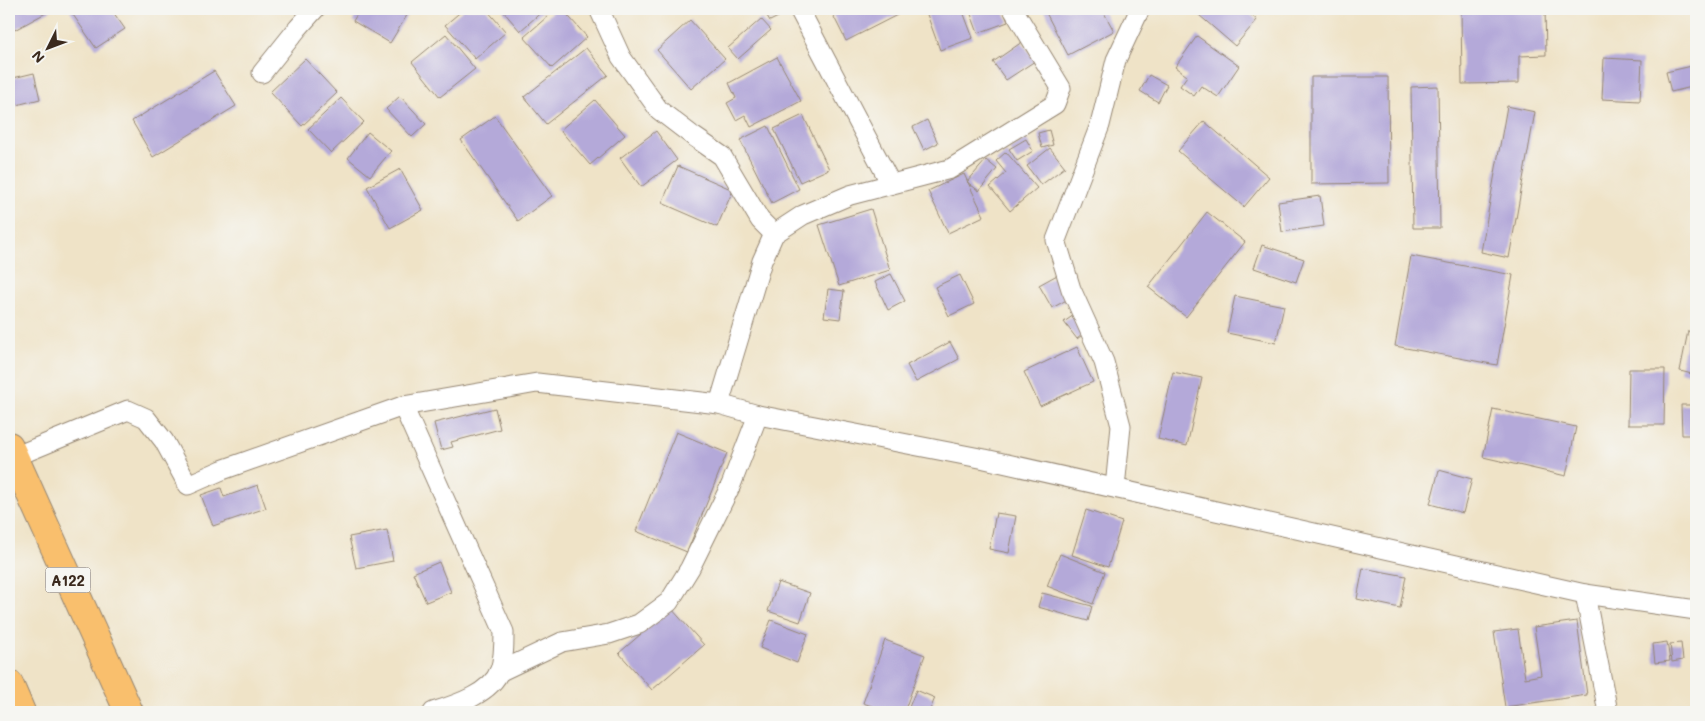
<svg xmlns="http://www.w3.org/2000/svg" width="1705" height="721" viewBox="0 0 1705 721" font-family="Mali,sans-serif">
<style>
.building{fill:#b4a9d9}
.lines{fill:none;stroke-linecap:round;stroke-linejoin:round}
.minor-casing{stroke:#958672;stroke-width:21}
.trunk-casing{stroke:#958672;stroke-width:30}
.minor{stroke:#fff;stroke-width:19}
.trunk{stroke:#f9bf6d;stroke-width:28}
.labels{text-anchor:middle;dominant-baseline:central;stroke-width:4;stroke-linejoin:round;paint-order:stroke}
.shield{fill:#f6f6f2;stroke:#73675e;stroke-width:1}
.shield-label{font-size:15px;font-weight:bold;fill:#3b2a1e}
</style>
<rect width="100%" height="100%" fill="#f6f6f2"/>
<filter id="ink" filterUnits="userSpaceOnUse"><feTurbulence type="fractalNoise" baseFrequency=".02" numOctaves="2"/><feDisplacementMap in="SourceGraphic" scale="10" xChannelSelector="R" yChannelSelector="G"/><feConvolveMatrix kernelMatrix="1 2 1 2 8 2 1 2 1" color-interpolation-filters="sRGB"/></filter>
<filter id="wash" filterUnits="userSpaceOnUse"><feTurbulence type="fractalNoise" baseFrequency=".0096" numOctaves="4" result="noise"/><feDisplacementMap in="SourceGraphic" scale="20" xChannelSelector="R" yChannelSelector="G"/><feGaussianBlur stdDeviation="1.12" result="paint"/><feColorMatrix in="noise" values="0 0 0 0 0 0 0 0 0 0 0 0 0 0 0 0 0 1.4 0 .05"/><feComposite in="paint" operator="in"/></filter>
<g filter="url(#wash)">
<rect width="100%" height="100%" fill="#efe3c7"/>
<g id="blocks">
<!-- building -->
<g class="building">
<path d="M9 9H53L9 33Z"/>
<path d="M69 9H111L125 29 96 48Z"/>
<path d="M360 9H404L409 12 390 43 353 21Z"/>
<path d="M464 9H486L506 32 475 59 445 25Z"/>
<path d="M506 9H545L520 31 503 11Z"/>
<path d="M556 9H562L587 37 552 68 524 37Z"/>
<path d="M763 9H782L784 14 770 21Z"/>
<path d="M830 9H904L905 11 846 41Z"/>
<path d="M925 9H962L973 38 940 50Z"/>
<path d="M969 9H1003L1008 22 978 33Z"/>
<path d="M1044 9H1102L1114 31 1068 55Z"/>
<path d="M1192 9H1244L1257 20 1235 46Z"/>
<path d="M1461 9H1545L1546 55 1519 56V83L1462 84Z"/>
<path d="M761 19 771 30 738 59 728 48Z"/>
<path d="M690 20 725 59 691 89 657 50Z"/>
<path d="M446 34 475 69 440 97 412 62Z"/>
<path d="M1197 36 1239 66 1218 97 1201 86 1194 96 1180 86 1187 76 1175 67Z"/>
<path d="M1022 42 1035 61 1006 80 993 62Z"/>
<path d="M586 48 608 75 546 124 524 97Z"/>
<path d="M777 57 801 101 751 127 745 115 736 120 727 103 736 98 729 83Z"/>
<path d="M1604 58 1642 60 1640 101 1602 99Z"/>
<path d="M305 59 337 93 302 126 270 92Z"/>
<path d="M1696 65V86L1671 92 1666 72Z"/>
<path d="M214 71 236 106 153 157 132 121Z"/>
<path d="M34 73 40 99 9 107V79Z"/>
<path d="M1149 75 1167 85 1158 102 1140 91Z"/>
<path d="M1311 77H1388L1389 183 1311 184Z"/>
<path d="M1438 86 1440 228H1413L1411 87Z"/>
<path d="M400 96 426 124 412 137 386 109Z"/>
<path d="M341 98 364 122 331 153 308 129Z"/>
<path d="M595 100 625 135 590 165 560 130Z"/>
<path d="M1507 106 1535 112 1509 258 1481 252Z"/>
<path d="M803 115 829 169 800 182 774 129Z"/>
<path d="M495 116 552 196 518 221 461 140Z"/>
<path d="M927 120 938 143 924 150 913 127Z"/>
<path d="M1204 121 1269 177 1244 207 1178 151Z"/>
<path d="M768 126 799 189 772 203 740 140Z"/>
<path d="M1049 130 1053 145 1042 148 1038 133Z"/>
<path d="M656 131 677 160 641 187 620 158Z"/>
<path d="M368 132 391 151 370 176 348 158Z"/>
<path d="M1026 139 1033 151 1017 161 1009 149Z"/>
<path d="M1050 148 1065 167 1041 185 1027 166Z"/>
<path d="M1006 152 1037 188 1010 211 990 187 1006 173 996 161Z"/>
<path d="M986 160 997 169 979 191 967 182Z"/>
<path d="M678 166 733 190 717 227 662 203Z"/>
<path d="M400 169 423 210 390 228 367 187Z"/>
<path d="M964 174 984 216 948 233 928 191Z"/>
<path d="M1320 196 1324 226 1282 232 1278 202Z"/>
<path d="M871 209 890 270 839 286 819 225Z"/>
<path d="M1207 212 1245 242 1186 317 1148 287Z"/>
<path d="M1262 245 1304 259 1296 282 1254 268Z"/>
<path d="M1411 256 1513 275 1497 365 1395 346Z"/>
<path d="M1068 269 1081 292 1052 308 1039 285Z"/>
<path d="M891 274 905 301 888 310 875 282Z"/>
<path d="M960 275 974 304 949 316 935 287Z"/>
<path d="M828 289 844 291 840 319 824 317Z"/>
<path d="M1235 296 1284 306 1276 343 1227 333Z"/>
<path d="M1084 308 1096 324 1077 339 1064 322Z"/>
<path d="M1688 331 1696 332V375L1680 371Z"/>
<path d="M950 342 959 359 916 382 907 365Z"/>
<path d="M1077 347 1093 382 1040 406 1024 372Z"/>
<path d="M1629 369H1665L1664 425H1628Z"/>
<path d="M1173 372 1202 378 1187 446 1158 439Z"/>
<path d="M1681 405H1696V435H1682Z"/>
<path d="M495 408 500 429 451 442 453 447 441 450 434 423Z"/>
<path d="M1493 409 1576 427 1566 476 1483 457Z"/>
<path d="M676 432 727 453 687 552 636 531Z"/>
<path d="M1439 470 1472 479 1463 513 1430 504Z"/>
<path d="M258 485 266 508 213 526 201 495 221 488 224 497Z"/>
<path d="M1086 510 1122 522 1108 567 1072 555Z"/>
<path d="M996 513 1016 516 1009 553 989 549Z"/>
<path d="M387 530 393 561 356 568 349 537Z"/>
<path d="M1060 554 1105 572 1093 604 1047 586Z"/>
<path d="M439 562 451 592 426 602 413 573Z"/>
<path d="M1363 568 1406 576 1400 608 1357 599Z"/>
<path d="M778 582 810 593 800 622 768 611Z"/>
<path d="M1042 593 1092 606 1088 621 1038 607Z"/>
<path d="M671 608 704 645 652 690 619 653Z"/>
<path d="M771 620 808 634 797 663 760 648Z"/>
<path d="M1577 621 1587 695 1505 707 1494 632 1518 629 1525 678 1541 675 1534 627Z"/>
<path d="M885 640 925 655 904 712H889L863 703Z"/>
<path d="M1667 642 1670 661 1655 663 1653 644Z"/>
<path d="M1681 643 1683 660 1672 662 1670 644Z"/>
<path d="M916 690 935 698 929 712H907Z"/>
</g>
</g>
</g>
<g filter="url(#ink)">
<use href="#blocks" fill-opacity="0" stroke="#958672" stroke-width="1"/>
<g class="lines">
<defs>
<g id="minor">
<path d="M599 9 621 57 659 110 693 136 722 156 760 220 774 234"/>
<path d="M799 9 891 184"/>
<path d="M262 73 298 28 315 9"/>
<path d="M719 404 762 261 774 234 803 215 850 195 950 169 1055 104 1061 88 1013 9"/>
<path d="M403 406 504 632C504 645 504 658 500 670 491 694 455 705 433 712"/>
<path d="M14 457 128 410 146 418 164 441 188 485 222 470 403 406 537 383 719 404 758 415 985 459 1585 594 1696 610"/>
<path d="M1115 488 1121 426 1104 362 1071 289 1056 240 1100 125 1116 60 1140 9"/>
<path d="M1585 594 1608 712"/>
<path d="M499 672 562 642 609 634 639 624 669 602 690 568 731 485 758 415"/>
</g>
<g id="trunk">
<path d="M9 446 129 712"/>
<path d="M9 684 21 712"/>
</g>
</defs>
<!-- minor casing -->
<use href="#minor" class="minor-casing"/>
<!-- trunk casing -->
<use href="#trunk" class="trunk-casing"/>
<!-- minor -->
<use href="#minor" class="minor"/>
<!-- trunk -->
<use href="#trunk" class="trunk"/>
</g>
</g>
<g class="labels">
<!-- shield labels -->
<rect class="shield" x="45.5" y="567.5" width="45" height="25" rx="4"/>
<g class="shield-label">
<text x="68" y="580">A122</text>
</g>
</g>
<!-- margin -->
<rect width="1705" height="721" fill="none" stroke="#f6f6f2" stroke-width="30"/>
<!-- north arrow -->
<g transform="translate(48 48) rotate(228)" stroke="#f6f6f2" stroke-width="4" paint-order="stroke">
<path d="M0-4L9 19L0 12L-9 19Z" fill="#3b2a1e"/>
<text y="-8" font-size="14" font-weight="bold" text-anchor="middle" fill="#3b2a1e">N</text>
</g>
</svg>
